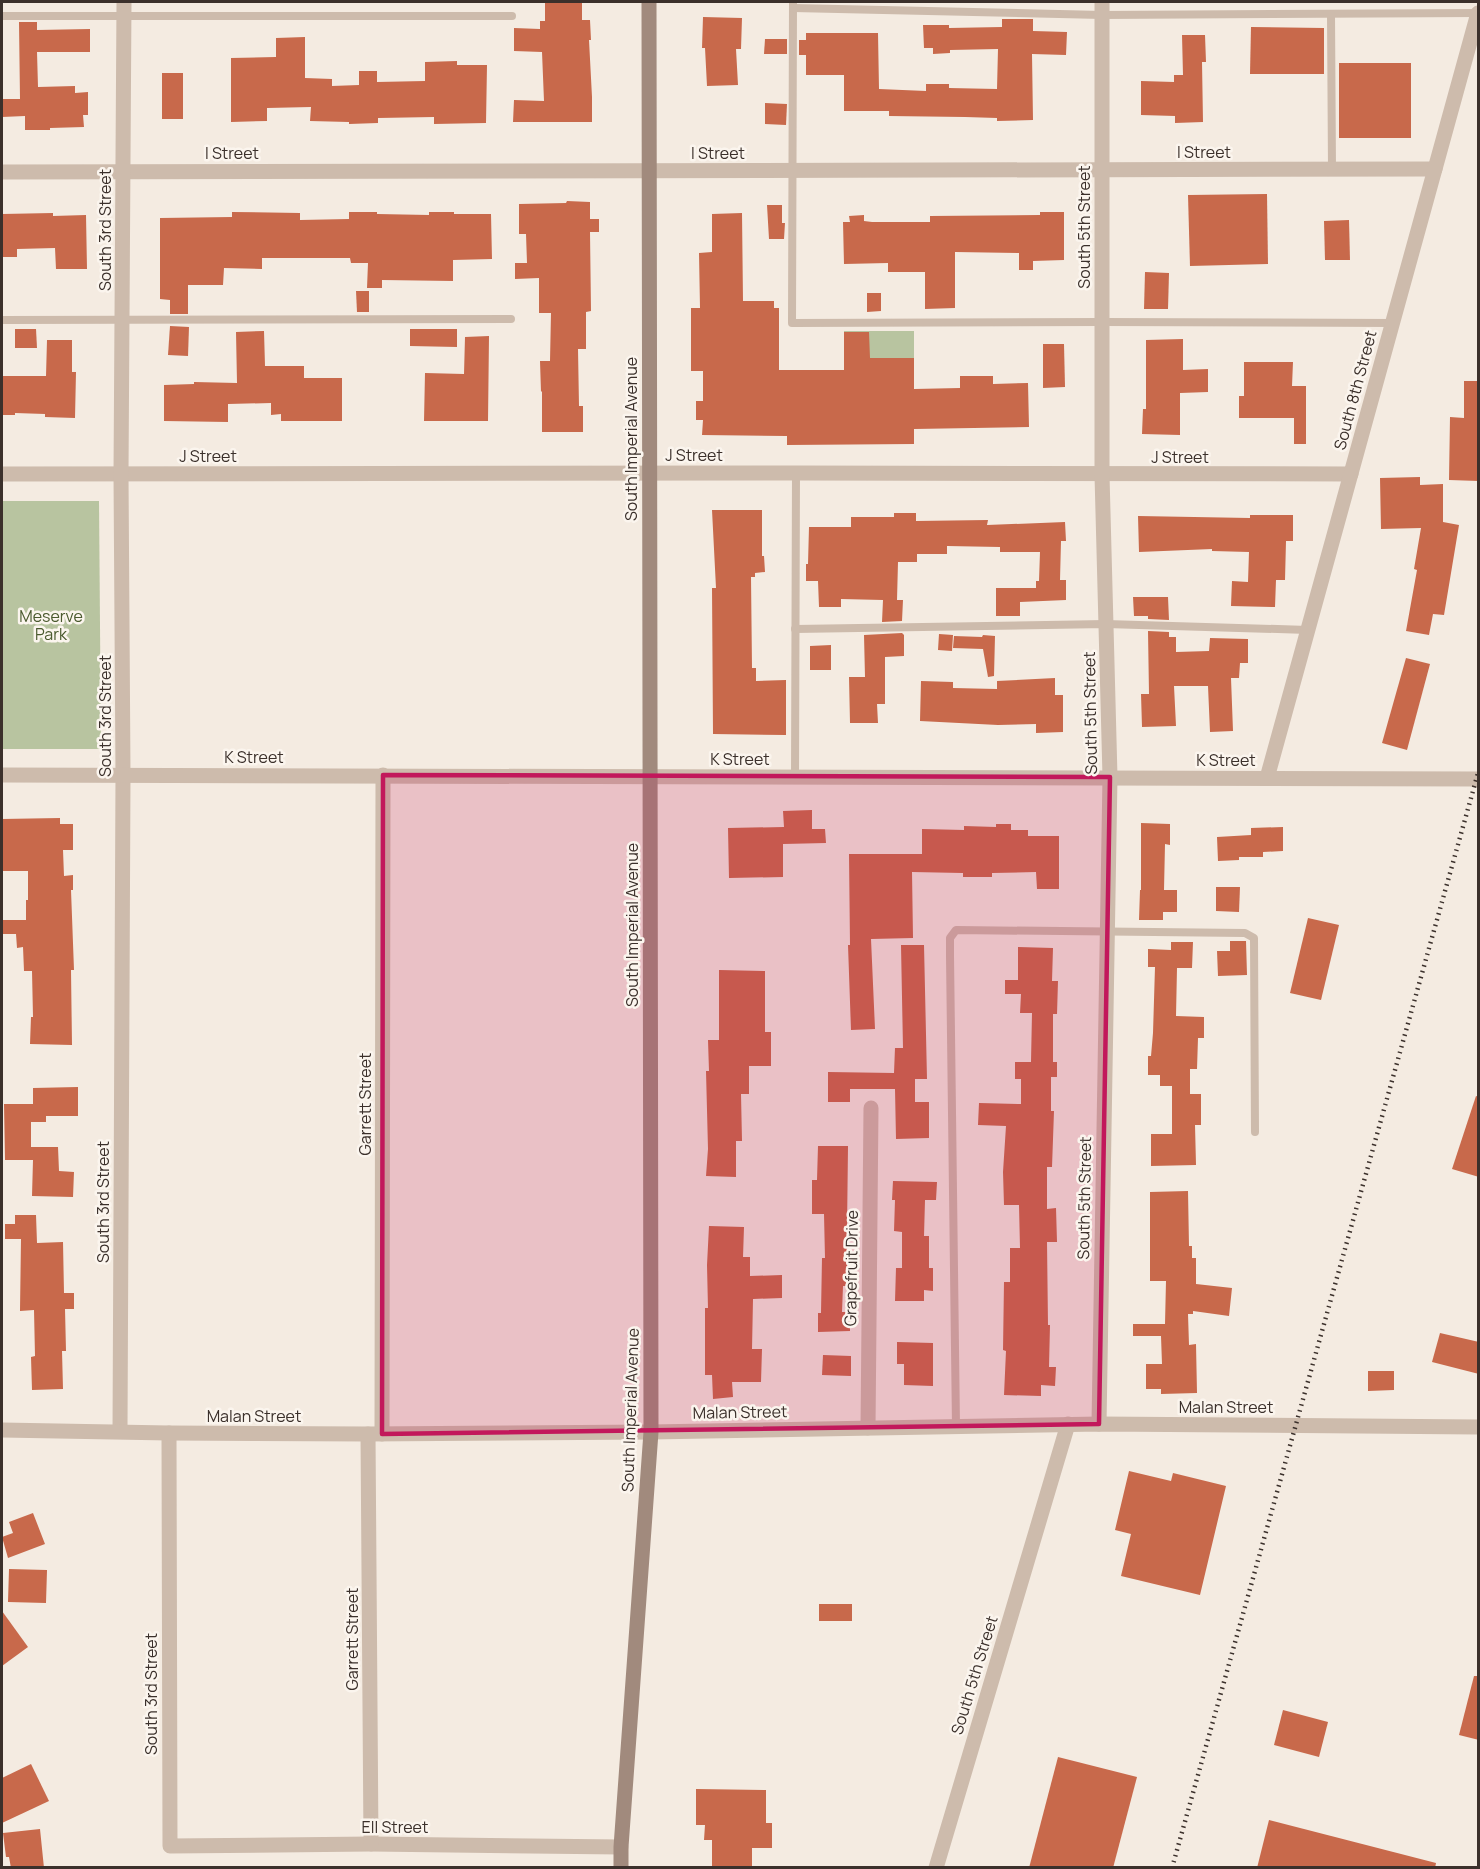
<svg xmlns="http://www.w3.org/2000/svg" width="1480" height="1869" viewBox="0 0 1480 1869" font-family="Manrope,sans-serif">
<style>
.green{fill:#b8c4a0}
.building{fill:#c8694b}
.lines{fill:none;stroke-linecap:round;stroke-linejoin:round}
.service{stroke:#cdbbac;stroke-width:8}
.minor{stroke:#cdbbac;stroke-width:15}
.tertiary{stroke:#cdbbac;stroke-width:15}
.secondary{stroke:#a18a7d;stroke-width:15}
.rail{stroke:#3b302b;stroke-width:4.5;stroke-dasharray:1.5 4.5;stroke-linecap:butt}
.marked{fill:#c2185b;fill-opacity:0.2;stroke:#c2185b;stroke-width:4.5;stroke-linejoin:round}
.labels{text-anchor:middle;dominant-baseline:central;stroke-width:5;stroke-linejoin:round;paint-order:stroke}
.street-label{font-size:16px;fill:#3b302b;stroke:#fbf5ee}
.park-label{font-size:16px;fill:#4a5a2e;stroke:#fbf5ee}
</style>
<rect width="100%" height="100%" fill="#f4ebe1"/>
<!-- green -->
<g class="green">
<rect x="844" y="331" width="70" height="27"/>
<path d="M2 501H99L101 749H2Z"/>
</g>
<!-- building -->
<g class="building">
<path d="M545 2H582V20H590L591 40H589L592 97V122H513L514 100 544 101 542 52 514 51V28L540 29V21H545Z"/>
<path d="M703 17 742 18 741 49H736L738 85 707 86 705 48H702Z"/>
<path d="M1002 19H1033V31L1067 32 1066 55 1032 54 1033 120 997 121V118L965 117 889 116V111H844V75H806V55H799V40H806V33H878L879 89 926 91V84H949V88L997 89 998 49 950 50V53L933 54V48H924L923 25H949V28L1002 27Z"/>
<path d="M19 22H37V30L90 29V52H37L38 87 75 86V93L88 92V115H83L84 127 50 128V130H25V116L2 117V99H20Z"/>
<path d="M1251 27 1324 28V74H1250Z"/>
<path d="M1182 35H1205L1206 62H1202L1203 122 1175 123V116L1141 115V81L1174 82V75H1183Z"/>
<path d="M305 37V78L332 79V86L359 85V71H377V82L425 81V62L457 61V65H487L486 123 434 124V117L378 118V123L349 124V122L310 121 311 107 267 108V121L231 122V58L276 57V38Z"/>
<path d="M765 39H787V54H764Z"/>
<rect x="1339" y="63" width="72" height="75"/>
<rect x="162" y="73" width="21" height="46"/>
<path d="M765 103 787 104 786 125 765 124Z"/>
<path d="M1267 194 1268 264 1190 266 1188 195Z"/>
<path d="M567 201 590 202V219H599V232H590L591 311 586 312V349H578L579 406H583V432H542V391L541 392 540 361H550L551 313H539V278L515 279V263H527L526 234H519V204L566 203Z"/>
<path d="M767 205H782V223H785L784 239H769Z"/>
<path d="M232 212 300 213V220L349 219V212H377V214L429 215V212H454V214H491L492 259 453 260V281L382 280V288H367L368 263H351L350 258H262V269L224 268 223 285H188V314H170V300L160 299V218L232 217Z"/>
<path d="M1040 212H1064V260L1033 261V270H1019V253L955 252V308L925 309V272H888V263L844 264 843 222H850L849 216 864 215V221L872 222H930V216L1040 215Z"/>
<path d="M53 213V216L86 215 87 269H56L55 248 17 249V257H2V214Z"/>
<path d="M742 213 743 301H774V308H779V370H844V332H869L870 358H914V389L960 388V376H993V384L1028 383 1029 427 914 429V444L787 445V436L702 435 703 420H696V401H703V371H691V308H700L699 253 712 252V214Z"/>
<path d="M1349 220 1350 260H1325L1324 221Z"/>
<path d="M1145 272 1169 273 1168 309H1144Z"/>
<path d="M356 291H369V312H357Z"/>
<path d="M867 293H881V311L867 312Z"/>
<path d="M170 326 189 327 188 356 168 355Z"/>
<path d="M15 329H36L37 348H15Z"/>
<path d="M410 329H457V347L410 346Z"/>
<path d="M264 331 265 366H304V378H342V421H281V414L271 415V403L228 404V422L164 421V385L194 384V382L237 383 236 332Z"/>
<path d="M489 336 488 421H424L425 373 464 374 465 337Z"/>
<path d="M1183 339V370L1208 369V392L1180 393V435L1142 434 1143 409H1146V340Z"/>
<path d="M47 340H72V372H76L75 418 45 417V414L15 413V415H2V376H46Z"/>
<path d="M1043 344H1064L1065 387 1043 388Z"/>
<path d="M1244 362H1293L1292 386H1306V444H1294V418H1239V396H1244Z"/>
<path d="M1464 381H1479V481L1449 480 1450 417 1464 418Z"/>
<path d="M1420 477V485L1443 484V522L1459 525 1444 615 1433 614 1429 635 1406 631 1417 570 1414 569 1421 528 1381 529 1380 478Z"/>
<path d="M712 510H762V556H764L765 572 755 573V577H751L752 668H756V681L786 680V735L713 734 712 588H716Z"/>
<path d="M894 513H916V521L988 520 987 525 1065 522 1066 541H1061L1060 580H1066V600L1020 602V616H996V588H1036V581H1039L1040 552H1000V547L947 546V554H917V562H898L897 600H903L902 621 882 622 883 600 841 599V607H819L818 581H806V564H808L809 527H851V517H894Z"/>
<path d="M1250 515H1293V541H1286L1285 580H1276L1275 607 1231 606 1232 581 1248 582 1249 552 1212 551V549L1139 552 1138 516 1250 518Z"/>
<path d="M1133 597H1168L1169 620 1148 619V616H1134Z"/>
<path d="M1148 631 1169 632V637H1176V652L1209 651 1210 638 1248 639V663H1240L1239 678H1231L1233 731 1210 732 1208 686H1174L1176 726 1142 727 1141 694H1149Z"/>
<path d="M902 633 904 635V656L885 657V704H877L878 723H850L849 677H865L864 635Z"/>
<path d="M939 634 953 635 952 651 938 650Z"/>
<path d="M983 635 995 636 994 676 988 677 983 649 953 648 954 636 982 637Z"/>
<path d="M831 645V670H810V646Z"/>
<path d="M1406 658 1430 664 1407 750 1382 743Z"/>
<path d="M1055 678V695H1063V732L1036 733V724L998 725 920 721 921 681 953 682V688L997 689V681Z"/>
<path d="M812 810V829H825L826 843 783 844V877L729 878 728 828 784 827 783 811Z"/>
<path d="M60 818V824H73V850H63L64 876 73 875V890H71L74 970H71L72 1045 30 1044 31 1017H33L32 971H24L23 947 17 948 16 934H3L2 920H26V900H28V871H3L2 819Z"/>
<path d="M1141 823 1170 824V845L1165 844 1164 890H1177V912H1163V920H1139L1140 890H1141Z"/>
<path d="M996 824H1011V830H1028V836H1059V889H1037L1036 872 992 873V877H963V873L912 872 913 938 871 939 875 1029 851 1030 848 945H850L849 854H922V829L964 830V826L996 827Z"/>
<path d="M1283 827V851L1263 852V857H1239V860L1218 861 1217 837 1251 835V828Z"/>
<path d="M1216 887H1240L1239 912 1216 911Z"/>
<path d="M1308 918 1339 925 1321 1000 1290 993Z"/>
<path d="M1230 941H1246L1247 975 1218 976 1217 951H1230Z"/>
<path d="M1171 942H1193L1192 968H1177L1176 1016 1204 1017V1038H1198L1197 1069H1190V1094H1201V1125H1195L1196 1165 1151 1166V1134H1172V1086H1160V1075H1148V1056H1151L1153 1033 1155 967H1148V949L1171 950Z"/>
<path d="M901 945H924L927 1079H915V1102H929V1138L896 1139 895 1089H850V1102H828V1072L894 1073 895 1048H903Z"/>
<path d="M1018 947 1053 948 1052 981H1058L1057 1014H1053V1062H1057V1077H1051V1111H1054L1052 1167H1047V1209L1056 1208 1057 1242H1047L1048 1325H1050L1049 1367H1056L1055 1386 1041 1385V1396L1004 1395 1006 1351 1003 1350 1004 1282H1010V1248H1020L1019 1205H1004L1003 1172 1006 1126 978 1125 979 1103 1021 1104V1079H1015V1062H1031L1032 1013H1020L1021 994H1005V980H1018Z"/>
<path d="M719 970 765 971V1032H771V1066H749V1094H741L742 1141H736V1177L706 1176 708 1149 706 1071H709L708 1040H719Z"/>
<path d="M78 1087V1116H46V1122H31V1147H58L59 1171 74 1172 73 1197 32 1196 33 1160H5L4 1104H33V1088Z"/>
<path d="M1476 1096 1479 1097V1177L1452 1169Z"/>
<path d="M818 1146H848L847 1230V1286H843L842 1312H850V1331L818 1332V1313H821L822 1258H825L824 1214H812V1180H817Z"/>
<path d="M893 1181 937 1182 936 1200H925L924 1236H929V1268H933V1291L924 1290V1301H895L896 1268H902V1232L894 1231 895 1200H892Z"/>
<path d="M1188 1191 1189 1246H1192V1258H1196V1284L1232 1288 1229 1316 1193 1311V1314H1188L1189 1345 1196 1344 1197 1393 1161 1394V1389H1146V1364H1162L1161 1336H1133V1324H1165L1166 1281H1150V1192Z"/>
<path d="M15 1215H36L37 1243 63 1242 64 1293H74V1309H65L66 1351H62L63 1389 32 1390 31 1357 35 1356 34 1310 20 1311 21 1239H5V1224H15Z"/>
<path d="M709 1226 744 1227 743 1257H750V1276L782 1275V1298L753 1299 752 1349H762L761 1382H732L733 1397 713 1399 712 1375H705V1308H708L707 1265Z"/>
<path d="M1440 1333 1479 1342V1374L1432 1362Z"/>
<path d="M897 1342 933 1343V1386L904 1385V1364H897Z"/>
<path d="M823 1355 851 1356V1376L822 1375Z"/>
<path d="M1368 1371H1394V1390L1368 1391Z"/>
<path d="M1129 1471 1171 1481 1173 1473 1226 1486 1200 1595 1121 1576 1131 1534 1115 1530Z"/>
<path d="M33 1513 45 1544 8 1558 2 1537 13 1533 9 1522Z"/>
<path d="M9 1569 47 1570 46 1603 8 1602Z"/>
<rect x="819" y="1604" width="33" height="17"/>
<path d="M2 1611 28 1647 2 1666Z"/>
<path d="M1474 1676H1479V1740L1459 1735Z"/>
<path d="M1283 1710 1328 1722 1319 1757 1274 1745Z"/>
<path d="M1058 1757 1137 1777 1113 1868H1029Z"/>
<path d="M31 1764 49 1801 2 1823V1778Z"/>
<path d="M696 1789 766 1790V1823H772V1848H752V1868H712V1840H704L705 1825H696Z"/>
<path d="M1269 1820 1436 1863 1435 1868H1257Z"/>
<path d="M40 1829 44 1868H11L9 1857H6L3 1833Z"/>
</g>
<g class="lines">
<!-- service -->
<g class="service">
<path d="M793 2 792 323 1102 322 1393 323"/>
<path d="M793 8 1102 15 1478 13"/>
<path d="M1331 14 1332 170"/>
<path d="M2 16H512"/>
<path d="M2 320 511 319"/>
<path d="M795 629 1106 624 1308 630"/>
<path d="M795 777 796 473"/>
<path d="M956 1426 950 956V938L956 930 1245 933 1254 938 1255 1132"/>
</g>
<!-- minor -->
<g class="minor">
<path d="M2 172 1435 169"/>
<path d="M2 474 796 473 1351 474"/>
<path d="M1267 778 1478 13"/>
<path d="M1099 1424 1110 777 1102 475V2"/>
<path d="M868 1428 871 1108"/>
<path d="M120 1431 123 775 121 474 124 2"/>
<path d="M169 1433 170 1846 371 1844 621 1847"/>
<path d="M368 1434 371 1844"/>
<path d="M382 1434 383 775"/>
<path d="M936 1868 1068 1424"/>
</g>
<!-- tertiary -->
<g class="tertiary">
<path d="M2 775 1478 779"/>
<path d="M2 1430 169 1433 368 1434 651 1432 1099 1424 1478 1427"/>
</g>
<!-- secondary -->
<path class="secondary" d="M621 1868V1847L651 1432 649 2"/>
<!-- rail -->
<path class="rail" d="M1172 1868 1478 773"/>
</g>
<!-- marked area -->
<path class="marked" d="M383 775 1110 777 1099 1424 382 1434Z"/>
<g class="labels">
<!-- street labels -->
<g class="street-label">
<text x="1204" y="152">I Street</text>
<text x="232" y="153">I Street</text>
<text x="718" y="153">I Street</text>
<text transform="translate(1084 227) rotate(-90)">South 5th Street</text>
<text transform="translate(105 230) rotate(-90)">South 3rd Street</text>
<text transform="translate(1355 390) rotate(-75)">South 8th Street</text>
<text transform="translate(631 439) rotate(-90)">South Imperial Avenue</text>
<text x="694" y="455">J Street</text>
<text x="208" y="456">J Street</text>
<text x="1180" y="457">J Street</text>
<text transform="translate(1090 713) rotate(-91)">South 5th Street</text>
<text transform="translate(105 716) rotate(-90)">South 3rd Street</text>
<text x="254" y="757">K Street</text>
<text x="740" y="759">K Street</text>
<text x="1226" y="760">K Street</text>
<text transform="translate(632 925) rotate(-90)">South Imperial Avenue</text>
<text transform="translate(365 1104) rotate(-90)">Garrett Street</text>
<text transform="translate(1084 1198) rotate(-89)">South 5th Street</text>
<text transform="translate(103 1202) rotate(-90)">South 3rd Street</text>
<text transform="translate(851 1268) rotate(-89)">Grapefruit Drive</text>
<text x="1226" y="1407">Malan Street</text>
<text transform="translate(630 1410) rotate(-88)">South Imperial Avenue</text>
<text transform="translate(740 1412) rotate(-1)">Malan Street</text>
<text x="254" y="1416">Malan Street</text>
<text transform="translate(352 1639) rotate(-90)">Garrett Street</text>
<text transform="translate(974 1675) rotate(-73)">South 5th Street</text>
<text transform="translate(151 1694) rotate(-90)">South 3rd Street</text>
<text x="395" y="1827">Ell Street</text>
</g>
<!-- park labels -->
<g class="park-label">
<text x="51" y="616">Meserve<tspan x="51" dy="18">Park</tspan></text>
</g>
</g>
<!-- border -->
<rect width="1480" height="1869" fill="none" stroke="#3b302b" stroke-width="6"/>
</svg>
